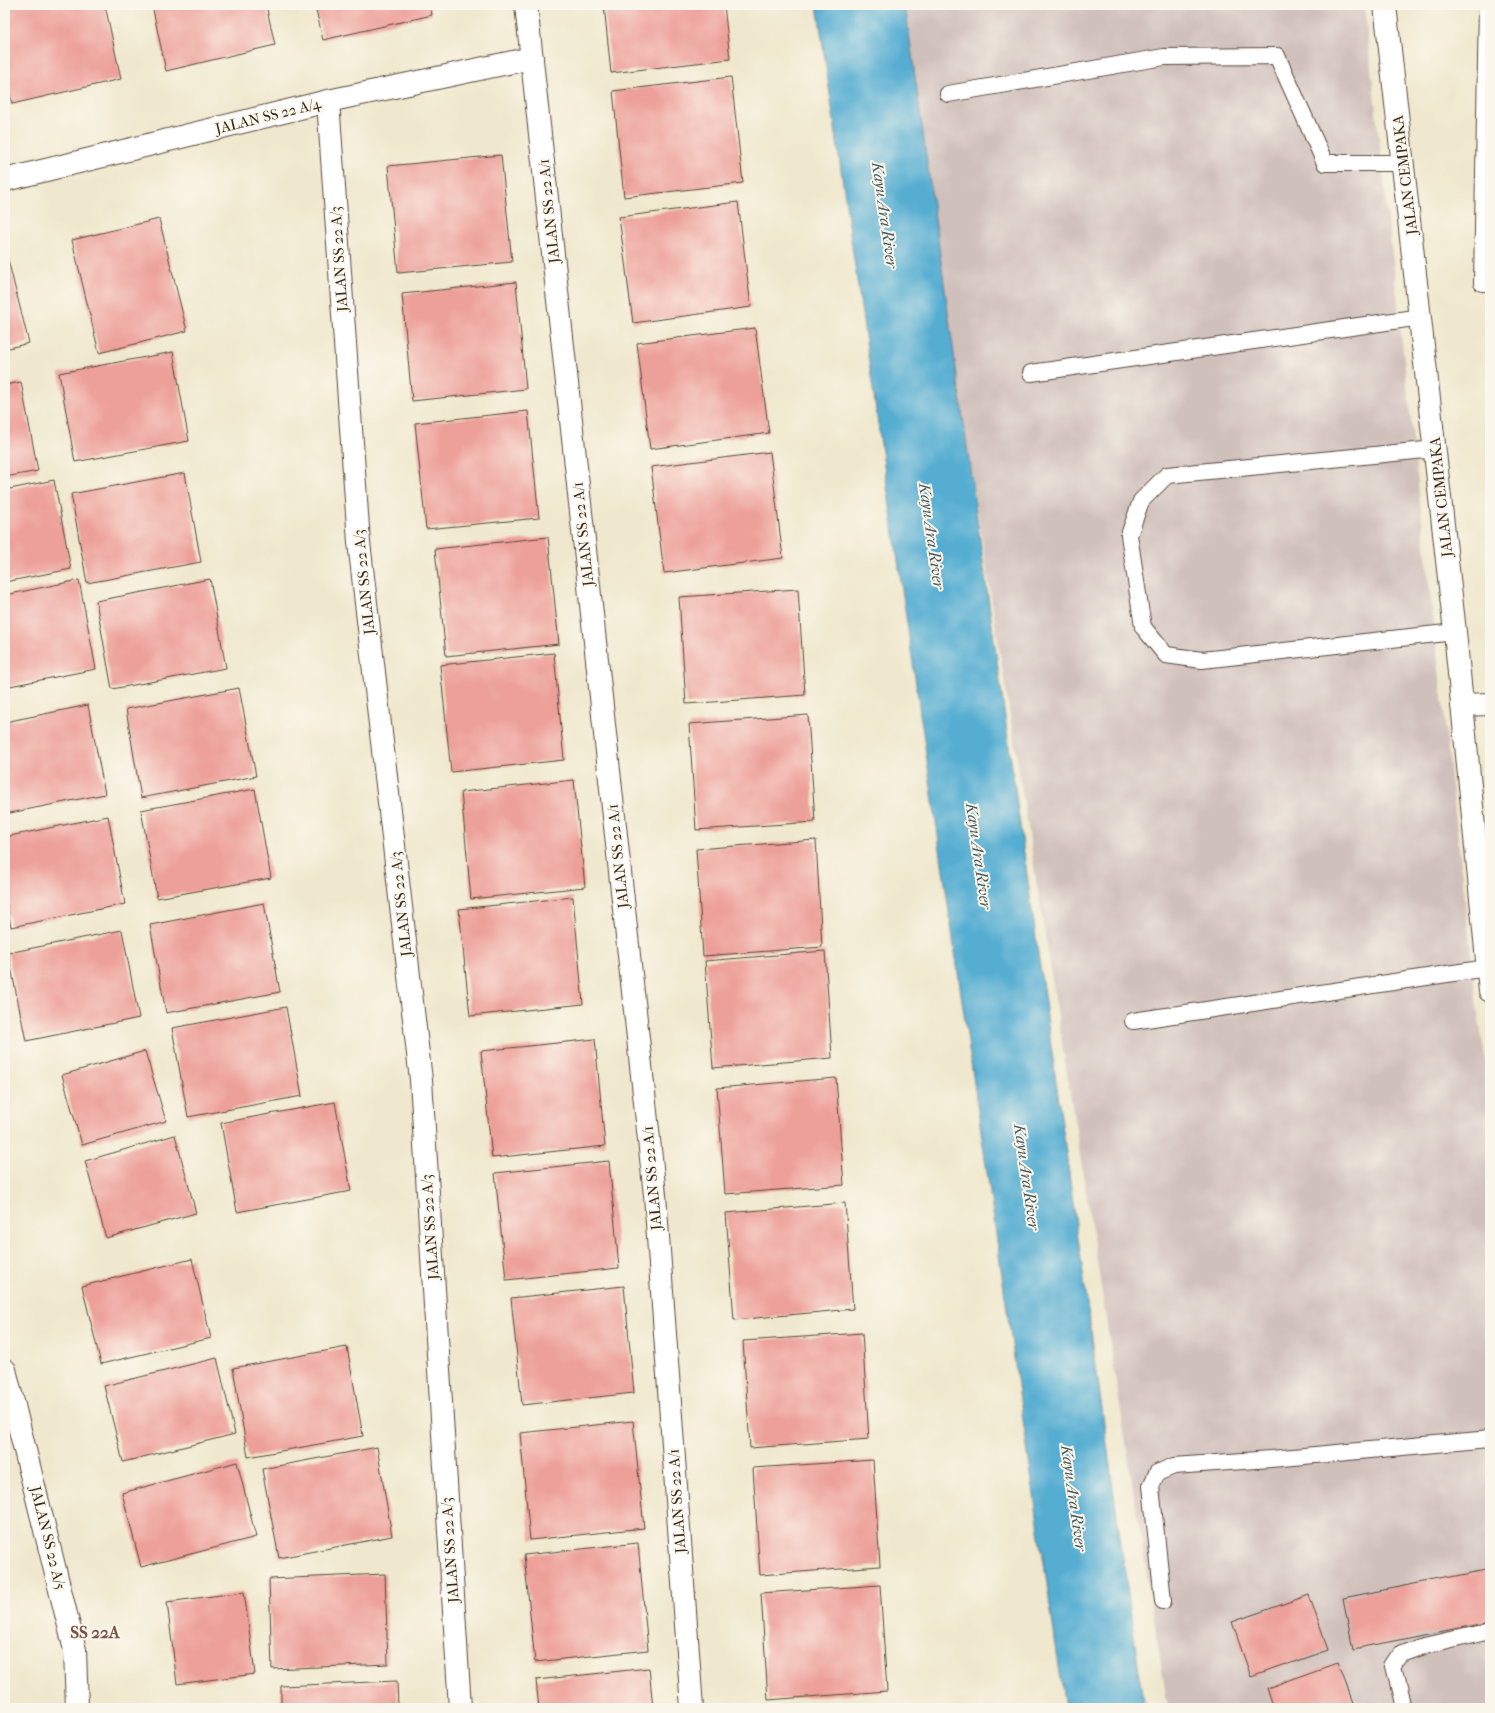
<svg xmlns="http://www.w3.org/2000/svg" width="1495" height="1713" viewBox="0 0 1495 1713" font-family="'IM FELL French Canon',serif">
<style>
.industrial{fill:#d0c0bc}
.water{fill:#55add2;stroke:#486c78}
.building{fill:#eda09a}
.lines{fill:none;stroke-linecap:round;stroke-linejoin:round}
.service-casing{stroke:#564638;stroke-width:18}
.minor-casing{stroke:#564638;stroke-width:24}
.service{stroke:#fff;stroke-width:16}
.minor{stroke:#fff;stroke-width:22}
.labels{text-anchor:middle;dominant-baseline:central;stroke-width:4;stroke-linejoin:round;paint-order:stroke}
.street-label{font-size:15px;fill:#3b2a1e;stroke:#fbf7ec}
.water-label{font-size:16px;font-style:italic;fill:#44585d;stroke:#fbf7ec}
.quarter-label{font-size:17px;font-weight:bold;fill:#795349;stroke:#fbf7ec}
</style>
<rect width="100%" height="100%" fill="#fbf7ec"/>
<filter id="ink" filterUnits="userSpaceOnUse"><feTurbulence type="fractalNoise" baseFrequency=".025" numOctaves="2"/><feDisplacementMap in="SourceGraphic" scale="8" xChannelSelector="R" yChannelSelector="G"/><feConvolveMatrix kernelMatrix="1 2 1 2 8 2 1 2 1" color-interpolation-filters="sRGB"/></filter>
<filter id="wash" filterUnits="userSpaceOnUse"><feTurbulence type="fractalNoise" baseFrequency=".012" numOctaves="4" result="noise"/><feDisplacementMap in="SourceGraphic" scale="16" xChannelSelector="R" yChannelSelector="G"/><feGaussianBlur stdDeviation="0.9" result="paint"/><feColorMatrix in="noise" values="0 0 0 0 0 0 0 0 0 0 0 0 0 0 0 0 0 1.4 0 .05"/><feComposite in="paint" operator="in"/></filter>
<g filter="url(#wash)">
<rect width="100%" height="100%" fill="#f0e8ce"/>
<!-- industrial -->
<path class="industrial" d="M897 5H1364L1477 1007 1490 1089V1708H1168Z"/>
<!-- water -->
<path class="water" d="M817 5H905L1144 1708H1065Z"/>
<g id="blocks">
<!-- building -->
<g class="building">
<path d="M5 5H105L121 79 12 104 5 72Z"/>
<path d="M152 5H266L275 45 166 71Z"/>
<path d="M315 5H430L432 15 323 40Z"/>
<path d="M604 5H724L730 59 611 73Z"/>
<path d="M731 77 743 183 624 197 613 91Z"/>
<path d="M501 155 512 262 398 273 388 166Z"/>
<path d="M738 202 751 307 633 323 619 217Z"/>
<path d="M159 219 187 331 99 353 72 240Z"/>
<path d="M5 248 29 343 5 349Z"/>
<path d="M516 282 526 389 412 401 402 294Z"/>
<path d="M755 328 769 433 650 449 637 343Z"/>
<path d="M173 352 189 441 75 462 59 373Z"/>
<path d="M21 382 38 471 5 477V385Z"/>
<path d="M528 411 539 518 426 529 415 423Z"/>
<path d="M770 452 783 558 664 573 651 467Z"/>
<path d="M185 473 201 562 87 583 71 494Z"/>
<path d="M54 480 71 569 5 582V490Z"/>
<path d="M548 537 559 644 446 656 435 549Z"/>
<path d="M210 579 226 668 112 689 96 601Z"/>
<path d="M79 580 96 669 5 687V595Z"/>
<path d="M798 589 805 695 686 704 679 597Z"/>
<path d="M554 653 564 760 451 772 440 665Z"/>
<path d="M239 688 256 776 141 798 126 709Z"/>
<path d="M88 705 105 794 5 814V722Z"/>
<path d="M808 715 815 822 696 830 689 724Z"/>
<path d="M574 780 585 887 471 899 461 792Z"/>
<path d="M255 789 271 878 157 898 141 810Z"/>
<path d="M108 816 125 904 11 927 5 895V837Z"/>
<path d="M816 840 822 947 703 956 696 849Z"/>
<path d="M573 897 583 1004 470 1016 459 909Z"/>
<path d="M264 903 280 992 166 1013 150 925Z"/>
<path d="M122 930 139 1018 26 1041 8 953Z"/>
<path d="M825 951 832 1058 713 1068 705 961Z"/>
<path d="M286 1007 302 1096 188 1117 172 1028Z"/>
<path d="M595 1039 605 1146 492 1158 481 1051Z"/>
<path d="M145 1051 166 1121 82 1145 62 1075Z"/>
<path d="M836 1078 844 1185 725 1194 717 1088Z"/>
<path d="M335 1102 351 1191 237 1212 221 1123Z"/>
<path d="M175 1135 196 1213 106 1238 85 1161Z"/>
<path d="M609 1161 619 1268 506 1280 495 1173Z"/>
<path d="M845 1203 853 1309 734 1320 726 1213Z"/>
<path d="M192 1259 211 1338 101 1364 82 1286Z"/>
<path d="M624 1286 634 1393 522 1405 511 1298Z"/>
<path d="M862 1333 869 1439 750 1448 743 1341Z"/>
<path d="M347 1347 363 1436 248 1457 233 1368Z"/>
<path d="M217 1358 235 1434 123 1462 104 1386Z"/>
<path d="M633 1421 644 1528 530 1540 520 1433Z"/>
<path d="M377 1447 392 1536 279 1558 262 1469Z"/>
<path d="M873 1460 880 1566 760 1575 753 1468Z"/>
<path d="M237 1462 256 1537 141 1567 122 1493Z"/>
<path d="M638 1543 648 1650 535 1662 524 1555Z"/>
<path d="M1490 1569V1622L1353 1649 1343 1598Z"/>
<path d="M385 1574 388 1664 272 1669 269 1579Z"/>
<path d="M880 1585 887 1691 768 1700 761 1593Z"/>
<path d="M244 1592 255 1674 177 1684 167 1602Z"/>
<path d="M1309 1595 1328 1650 1251 1677 1232 1622Z"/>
<path d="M1338 1663 1355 1708H1270L1273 1707 1267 1688Z"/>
<path d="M649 1668 653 1708H539L536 1680Z"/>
<path d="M397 1681 398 1708H281V1686Z"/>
</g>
</g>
</g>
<g filter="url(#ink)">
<use href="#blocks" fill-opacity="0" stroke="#564638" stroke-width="1"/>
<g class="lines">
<defs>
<g id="service">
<path d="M1487 5 1482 283H1490"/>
<path d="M948 94 1164 57 1277 56 1325 163H1403"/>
<path d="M1031 373 1421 317"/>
<path d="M1436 449 1167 475 1141 501 1129 535 1143 627 1166 655 1202 660 1455 632"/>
<path d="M1133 1021 1487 968"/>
<path d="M1163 1601 1151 1486 1157 1473 1174 1466 1271 1459 1490 1439"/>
<path d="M1404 1708 1394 1666 1402 1654 1421 1647 1490 1631"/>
</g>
<g id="minor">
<path d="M526 5 655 1195 692 1708"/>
<path d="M1385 5 1455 632 1490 991"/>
<path d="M328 101 359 542 421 1080 460 1708"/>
<path d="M5 180 328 101 532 58"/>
<path d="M1462 705 1490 704"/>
<path d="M5 1370 75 1650 77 1708"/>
</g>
</defs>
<!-- service casing -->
<use href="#service" class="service-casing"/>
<!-- minor casing -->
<use href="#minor" class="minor-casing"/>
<!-- service -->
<use href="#service" class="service"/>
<!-- minor -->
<use href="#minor" class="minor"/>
</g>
</g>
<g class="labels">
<!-- street labels -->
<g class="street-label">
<text transform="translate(268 116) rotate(-14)">JALAN SS 22 A/4</text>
<text transform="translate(1405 175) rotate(-97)">JALAN CEMPAKA</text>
<text transform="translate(549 211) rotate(-96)">JALAN SS 22 A/1</text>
<text transform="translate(339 259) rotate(-94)">JALAN SS 22 A/3</text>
<text transform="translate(1441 497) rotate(-96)">JALAN CEMPAKA</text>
<text transform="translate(583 534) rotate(-96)">JALAN SS 22 A/1</text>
<text transform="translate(364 582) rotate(-96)">JALAN SS 22 A/3</text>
<text transform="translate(618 856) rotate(-96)">JALAN SS 22 A/1</text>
<text transform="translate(401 904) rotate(-96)">JALAN SS 22 A/3</text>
<text transform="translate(652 1178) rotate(-95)">JALAN SS 22 A/1</text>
<text transform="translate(430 1227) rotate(-94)">JALAN SS 22 A/3</text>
<text transform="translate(677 1501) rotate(-94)">JALAN SS 22 A/1</text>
<text transform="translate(48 1538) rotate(76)">JALAN SS 22 A/5</text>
<text transform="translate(450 1550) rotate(-94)">JALAN SS 22 A/3</text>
</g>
<!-- water labels -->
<g class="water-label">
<text transform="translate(885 215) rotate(82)">Kayu Ara River</text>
<text transform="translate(932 536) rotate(82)">Kayu Ara River</text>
<text transform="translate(979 856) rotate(82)">Kayu Ara River</text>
<text transform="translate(1027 1177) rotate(82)">Kayu Ara River</text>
<text transform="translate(1074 1498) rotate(82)">Kayu Ara River</text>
</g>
<!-- quarter labels -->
<g class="quarter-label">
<text x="95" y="1632">SS 22A</text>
</g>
</g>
<!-- margin -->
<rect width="1495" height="1713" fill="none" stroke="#fbf7ec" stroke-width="20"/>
</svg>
